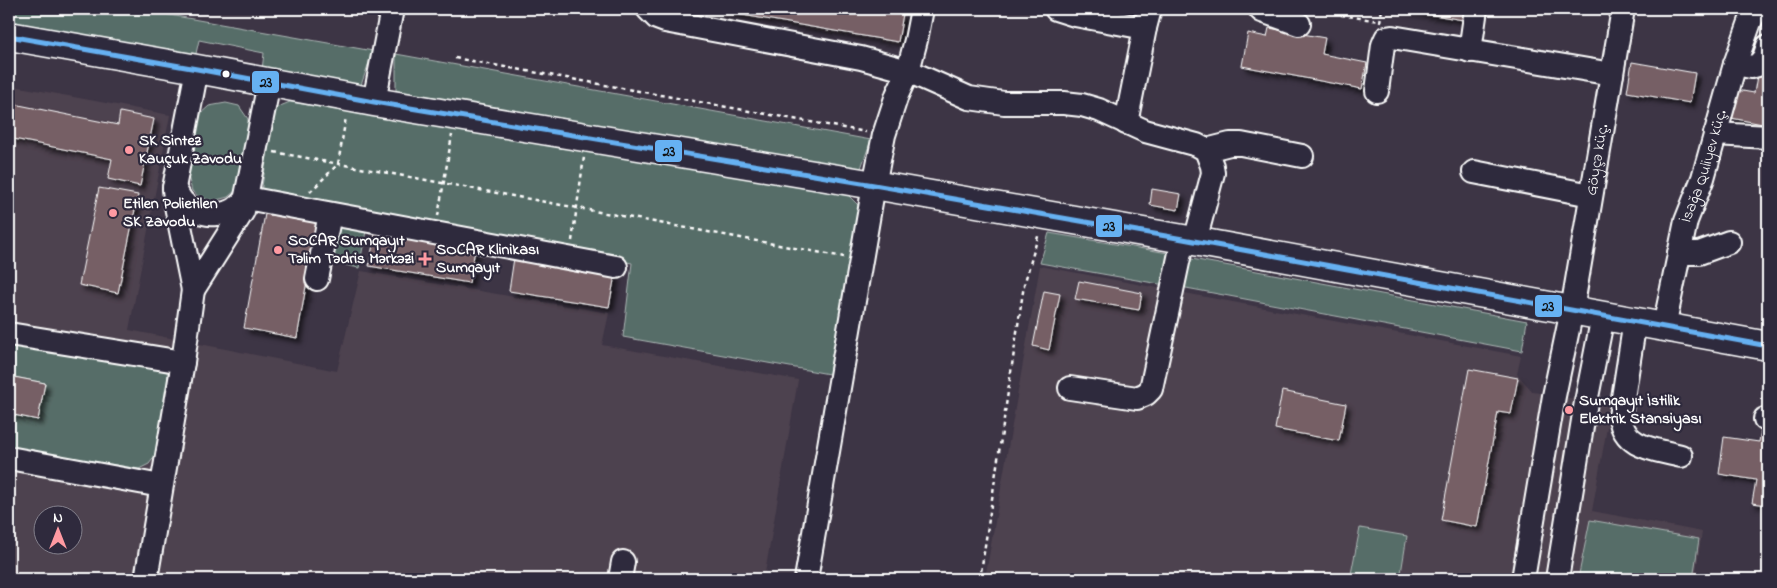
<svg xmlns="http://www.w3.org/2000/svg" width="1777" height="588" viewBox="0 0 1777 588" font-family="'Indie Flower',sans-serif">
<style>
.built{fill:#4e424f;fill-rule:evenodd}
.green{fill:#576d68;stroke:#abb6b4}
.building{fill:#765f65;stroke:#fff;filter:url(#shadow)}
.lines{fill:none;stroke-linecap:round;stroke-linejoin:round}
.minor-casing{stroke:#fff;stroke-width:26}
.major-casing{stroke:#fff;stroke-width:31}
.path{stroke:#fff;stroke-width:2.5;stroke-dasharray:4 4;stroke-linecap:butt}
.minor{stroke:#2f2a3d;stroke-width:22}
.major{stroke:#2f2a3d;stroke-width:28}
.bus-1-casing{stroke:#2f2a3d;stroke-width:9}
.bus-1{stroke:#66b1f2;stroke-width:5}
.bus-dot{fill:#fff;stroke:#2f2a3d;stroke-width:2}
.poi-dot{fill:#ff9aa2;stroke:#2f2a3d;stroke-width:2}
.labels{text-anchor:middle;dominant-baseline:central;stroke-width:4.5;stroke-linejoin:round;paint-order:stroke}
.poi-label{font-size:16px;font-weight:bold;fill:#fff;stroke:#2f2a3d;text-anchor:start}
.street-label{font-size:16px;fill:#fff;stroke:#2f2a3d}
.line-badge{stroke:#2f2a3d;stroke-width:2}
.pale-badge-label{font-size:14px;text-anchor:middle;font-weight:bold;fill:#111}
</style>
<defs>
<filter id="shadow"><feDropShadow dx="4.5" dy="4.5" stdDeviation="2.5" flood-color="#0009"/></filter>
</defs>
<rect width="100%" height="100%" fill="#3d3545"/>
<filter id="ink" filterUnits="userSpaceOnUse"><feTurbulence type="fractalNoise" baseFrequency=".02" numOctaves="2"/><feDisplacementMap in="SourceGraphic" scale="10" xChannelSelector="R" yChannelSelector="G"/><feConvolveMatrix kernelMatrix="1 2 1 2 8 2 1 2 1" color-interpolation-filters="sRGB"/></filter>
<g filter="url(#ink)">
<!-- built -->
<g class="built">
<path d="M697 9H906L899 45Z"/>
<path d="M9 85 170 115 129 330 337 371 361 271 609 313 602 345 798 380 764 579H9ZM42 516H72V546H42Z"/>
<path d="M1040 266 1521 356 1517 374 1533 392 1611 405 1592 511 1702 532 1695 579H985Z"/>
</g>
<!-- green -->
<g class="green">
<path d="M9 9H136L373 51 360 88 262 70 264 53 199 40 195 58 9 25Z"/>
<path d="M396 54 871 140 860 171 396 94Z"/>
<path d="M290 102 847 194 859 206 829 374 623 337 632 263 261 192 275 108Z"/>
<path d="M226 103 239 106 248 119V132L235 191 228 197 213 201 199 197 192 191 188 176 200 114 209 106Z"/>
<path d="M335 225 366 231 359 268 327 261Z"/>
<path d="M1049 233 1168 253 1165 285 1040 263Z"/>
<path d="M1192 259 1527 321 1522 351 1181 287Z"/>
<path d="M9 340 160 366 167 371 168 380 155 456 149 464 139 469 9 447V414L38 420 45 383 9 376Z"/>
<path d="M1590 520 1699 539 1693 579H1578Z"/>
<path d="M1360 528 1407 536 1400 579H1350Z"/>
</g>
<!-- building -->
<g class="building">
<path d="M708 9H872L903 14 898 42Z"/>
<path d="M1399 9H1465L1463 20Z"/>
<path d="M1269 28 1325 38 1322 54 1367 63 1362 89 1242 66 1248 33 1267 37Z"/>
<path d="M1632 62 1695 73 1690 103 1627 92Z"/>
<path d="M1758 70 1768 72V125L1731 118 1737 90 1754 93Z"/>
<path d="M9 103 118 125 120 112 154 119 140 186 108 179 112 159 9 138Z"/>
<path d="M99 188 138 195 118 293 79 285Z"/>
<path d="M1152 189 1181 194 1178 210 1150 205Z"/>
<path d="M265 214 317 223 297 338 244 328Z"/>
<path d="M375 233 475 250 469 283 369 266Z"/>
<path d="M514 258 615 275 609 307 509 291Z"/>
<path d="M1079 281 1142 293 1139 310 1075 299Z"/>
<path d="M1044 291 1060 294 1049 350 1033 346Z"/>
<path d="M1469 369 1518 378 1511 414 1498 412 1477 527 1441 520Z"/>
<path d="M9 376 45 383 38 420 9 414Z"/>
<path d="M1282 391 1346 404 1339 441 1275 429Z"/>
<path d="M1762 424 1768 425V505L1752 503 1756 480 1719 474 1724 437 1759 442Z"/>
</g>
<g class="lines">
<defs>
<g id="minor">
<path d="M648 9 657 18 665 21 861 58 908 71 969 98 1004 103H1064L1082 105 1099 110 1145 131 1197 145 1206 150 1212 166 1213 173 1195 241"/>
<path d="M1056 9 1075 15 1145 28"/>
<path d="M1260 9 1262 11 1299 24"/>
<path d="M1470 51 1476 9"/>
<path d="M1735 64 1751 67 1758 65 1764 58 1768 46"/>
<path d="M197 69 174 188 175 201 193 290 243 211 269 83"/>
<path d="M1377 91 1383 45 1386 38 1392 37 1612 74"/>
<path d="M374 102 392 9"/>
<path d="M1126 123 1145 28 1150 9"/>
<path d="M1715 134 1768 137"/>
<path d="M1206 150 1230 144H1241L1302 156"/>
<path d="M1474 172 1591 195"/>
<path d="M174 188C177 192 179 198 183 202 195 215 219 218 235 209 239 206 243 202 247 198L616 267"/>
<path d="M1679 253H1699L1729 242"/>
<path d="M317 279 330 214"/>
<path d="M1635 321 1620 417C1624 449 1655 449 1681 456"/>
<path id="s1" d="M1664 327 1686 221 1703 178 1735 64 1750 22 1757 9"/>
<path d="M9 334 183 362"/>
<path d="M1070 388 1137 398 1146 394 1151 389 1183 239"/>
<path d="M1765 419 1768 420"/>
<path d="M9 458 161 486"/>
<path d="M146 579 183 362 193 290"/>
<path d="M620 579 623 562"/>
<path d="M806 579 874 185 884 135 897 95 908 71 916 40 922 9"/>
<path id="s2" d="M1523 579 1554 396 1572 310 1623 9"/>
<path d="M1557 579 1586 402 1603 316"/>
</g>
<path id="major" d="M9 36 197 69 374 102 874 185 1183 239 1768 346"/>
</defs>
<!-- minor casing -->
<use href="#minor" class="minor-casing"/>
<!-- major casing -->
<use href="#major" class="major-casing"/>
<!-- path -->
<g class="path">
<path d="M1341 15 1379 21"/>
<path d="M1380 22 1382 9"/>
<path d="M455 58 866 132"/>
<path d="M274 152 844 257"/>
<path d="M310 192 338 164 346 117"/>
<path d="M438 216 452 135"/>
<path d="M572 241 584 157"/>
<path d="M980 579 1024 285 1039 233"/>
</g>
<!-- minor -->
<use href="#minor" class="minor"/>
<!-- major -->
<use href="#major" class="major"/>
<defs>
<path id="bus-1" d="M9 36 197 69 374 102 874 185 1183 239 1768 346"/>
</defs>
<!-- bus-1 casing -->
<use href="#bus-1" class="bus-1-casing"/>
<!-- bus-1 -->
<use href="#bus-1" class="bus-1"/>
</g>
</g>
<!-- markers -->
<circle class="bus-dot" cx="226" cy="74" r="4.5"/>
<g class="poi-dot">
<circle cx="129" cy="150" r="5"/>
<circle cx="113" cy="213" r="5"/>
<circle cx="278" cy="250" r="5"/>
<path d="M422.5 251.5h5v5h5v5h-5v5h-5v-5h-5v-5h5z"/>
<circle cx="1569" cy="410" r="5"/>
</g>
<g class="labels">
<!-- poi labels -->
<g class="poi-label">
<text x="139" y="141">SK Sintez<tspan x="139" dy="18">Kauçuk Zavodu</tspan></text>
<text x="123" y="204">Etilen Polietilen<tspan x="123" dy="18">SK Zavodu</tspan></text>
<text x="288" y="241">SOCAR Sumqayıt<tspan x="288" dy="18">Təlim Tədris Mərkəzi</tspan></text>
<text x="436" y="250">SOCAR Klinikası<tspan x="436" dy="18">Sumqayıt</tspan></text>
<text x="1579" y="401">Sumqayıt İstilik<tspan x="1579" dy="18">Elektrik Stansiyası</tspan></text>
</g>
<!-- street labels -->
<g class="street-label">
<text stroke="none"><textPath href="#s2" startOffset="426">Göyçə küç.</textPath></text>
<text stroke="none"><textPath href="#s1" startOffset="166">İsağa Quliyev küç.</textPath></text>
</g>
</g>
<g class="line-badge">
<rect x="251" y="70" width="29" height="24" rx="5" fill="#66b1f2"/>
<rect x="654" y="139" width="29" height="24" rx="5" fill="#66b1f2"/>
<rect x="1095" y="214" width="28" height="24" rx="5" fill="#66b1f2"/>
<rect x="1534" y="294" width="29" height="24" rx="5" fill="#66b1f2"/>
</g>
<g class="pale-badge-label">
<text x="266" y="87">23</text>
<text x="669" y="156">23</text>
<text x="1109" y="231">23</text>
<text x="1548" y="311">23</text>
</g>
<!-- margin -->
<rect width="1777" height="588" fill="none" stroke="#2f2a3d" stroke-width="30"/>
<rect x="15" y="15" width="1747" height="558" fill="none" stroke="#fff" stroke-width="2" filter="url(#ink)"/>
<!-- north arrow -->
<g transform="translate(58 530)"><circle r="24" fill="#2f2a3d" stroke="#827f8b"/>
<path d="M0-4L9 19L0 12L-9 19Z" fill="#ff9aa2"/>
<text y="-8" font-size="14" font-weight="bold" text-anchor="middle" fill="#ffffff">N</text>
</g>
</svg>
